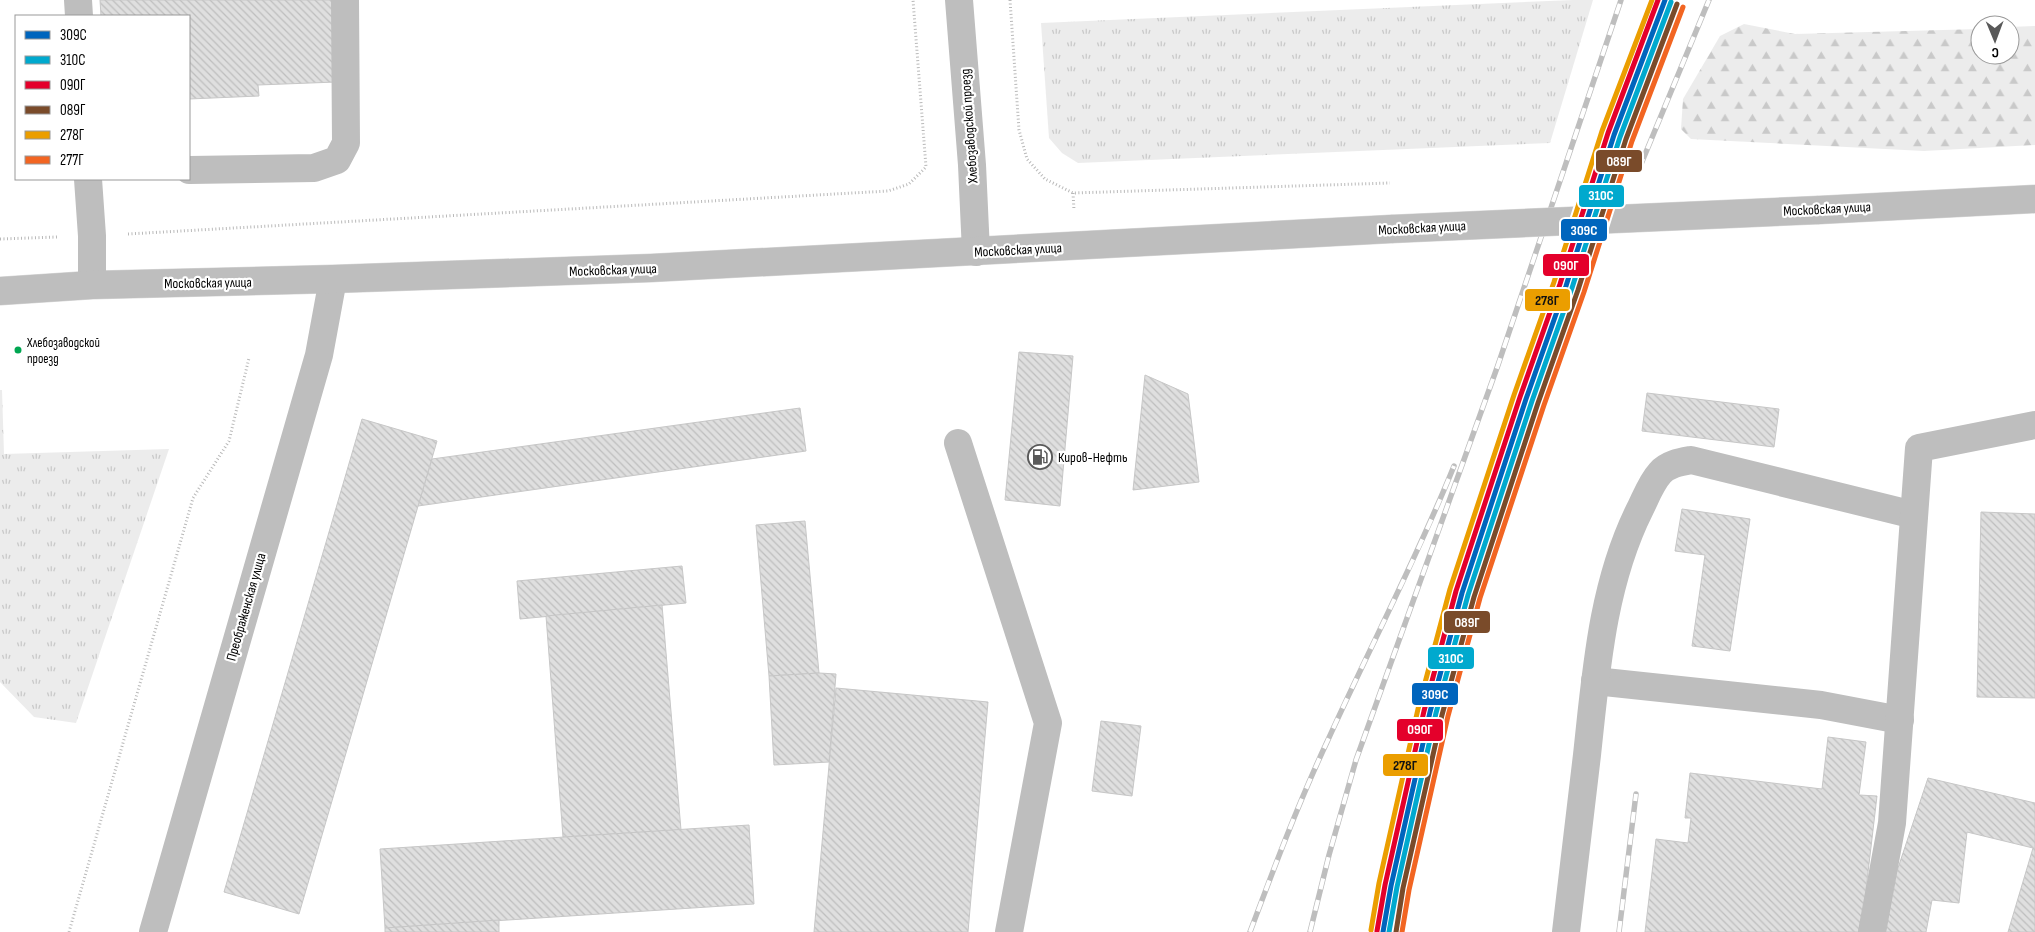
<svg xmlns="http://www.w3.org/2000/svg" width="2035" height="932" viewBox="0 0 2035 932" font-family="'Sofia Sans Condensed',sans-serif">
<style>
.grass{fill:url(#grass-tufts)}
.forest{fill:url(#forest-firs)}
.building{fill:url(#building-back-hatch);stroke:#c7c7c7}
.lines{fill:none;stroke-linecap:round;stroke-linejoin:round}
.major-casing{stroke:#dbdbdb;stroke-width:29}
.path{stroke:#b9b9b9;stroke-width:3;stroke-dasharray:1 2.5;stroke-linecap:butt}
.minor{stroke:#bebebe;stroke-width:28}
.major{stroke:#bebebe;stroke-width:28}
.rail-casing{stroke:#bebebe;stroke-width:5.5}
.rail{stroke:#fff;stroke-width:4;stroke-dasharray:11;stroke-linecap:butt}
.major-bridge-casing{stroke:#dbdbdb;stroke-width:29;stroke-linecap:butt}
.major-bridge{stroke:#bebebe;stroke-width:28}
.rail-1-casing{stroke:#fff;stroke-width:9}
.rail-2-casing{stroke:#fff;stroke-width:9}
.rail-3-casing{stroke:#fff;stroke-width:9}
.rail-4-casing{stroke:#fff;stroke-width:9}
.rail-5-casing{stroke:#fff;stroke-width:9}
.rail-6-casing{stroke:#fff;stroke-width:9}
.rail-1{stroke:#0065bd;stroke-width:5}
.rail-2{stroke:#00a9ce;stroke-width:5}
.rail-3{stroke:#e4002b;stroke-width:5}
.rail-4{stroke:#7a4b2a;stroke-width:5}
.rail-5{stroke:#eb9e00;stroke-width:5}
.rail-6{stroke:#f26522;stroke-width:5}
.bus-dot{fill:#00a651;stroke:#fff;stroke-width:2}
.labels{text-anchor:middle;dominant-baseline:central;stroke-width:4.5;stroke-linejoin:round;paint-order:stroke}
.bus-label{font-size:13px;fill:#000;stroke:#fff;text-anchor:start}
.street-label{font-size:14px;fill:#000;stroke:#fff}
.poi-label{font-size:14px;fill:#000;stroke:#fff;text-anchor:start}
.line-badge{stroke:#fff;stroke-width:2}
.badge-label{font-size:14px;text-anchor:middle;font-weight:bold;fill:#fff}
.pale-badge-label{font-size:14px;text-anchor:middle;font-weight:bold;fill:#111}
</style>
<defs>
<pattern id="grass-tufts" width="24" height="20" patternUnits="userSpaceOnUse" patternTransform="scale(1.25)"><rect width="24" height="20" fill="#ececec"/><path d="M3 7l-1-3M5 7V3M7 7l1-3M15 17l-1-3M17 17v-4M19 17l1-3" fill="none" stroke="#c9c9c9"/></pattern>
<pattern id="forest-firs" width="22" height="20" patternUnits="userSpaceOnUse" patternTransform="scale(1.25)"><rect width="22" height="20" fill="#ececec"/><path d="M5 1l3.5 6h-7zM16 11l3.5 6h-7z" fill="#c9c9c9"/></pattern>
<pattern id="building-back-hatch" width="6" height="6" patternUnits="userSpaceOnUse" patternTransform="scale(1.25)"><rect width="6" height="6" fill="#dfdfdf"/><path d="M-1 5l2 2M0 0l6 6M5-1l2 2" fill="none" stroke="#bebebe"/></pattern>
</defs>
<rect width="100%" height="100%" fill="#fff"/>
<!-- grass -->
<g class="grass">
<path d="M1573 0H1593L1550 143 1078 163 1062 153 1049 138 1041 23Z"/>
<path d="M0 390H2L4 454 169 449 76 723 34 717 0 682Z"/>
</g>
<!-- forest -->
<path class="forest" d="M1744 24 1795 34 1980 29V55H2010V27L2035 26V145L1924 151 1691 139 1681 129 1683 99 1720 36Z"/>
<!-- building -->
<g class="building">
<path d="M100 0H333L336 82 258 85 259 96 189 99V16H101Z"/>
<path d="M1019 352 1073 356 1060 506 1005 500Z"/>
<path d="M1145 375 1188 394 1199 482 1133 490Z"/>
<path d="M1647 393 1779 409 1774 447 1642 431Z"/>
<path d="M800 408 806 451 418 506 432 459Z"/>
<path d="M362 419 437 441 299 914 224 892Z"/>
<path d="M1682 509 1750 519 1730 651 1692 646 1705 555 1675 551Z"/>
<path d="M1981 512 2035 514V698L1977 697Z"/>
<path d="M805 521 819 673 769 676 756 525Z"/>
<path d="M682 566 686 603 520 619 517 581Z"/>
<path d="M662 605 681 830 563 837 546 616Z"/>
<path d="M819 673 836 674 829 762 774 765 769 676Z"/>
<path d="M836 688 988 702 968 932H814Z"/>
<path d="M1101 721 1141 726 1132 796 1092 791Z"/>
<path d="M1828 737 1866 742 1859 795 1877 796 1861 932H1645L1656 839 1688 843 1691 818H1685L1690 773 1822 789Z"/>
<path d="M1928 778 2035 803V932H2008L2033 848 1967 832 1959 903 1932 900 1926 932H1885L1895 877Z"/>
<path d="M749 825 754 904 385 928 380 849Z"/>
<path d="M499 920V932H385V928Z"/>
</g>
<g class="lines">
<defs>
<g id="major">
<path d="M1819 210 2035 199"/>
<path d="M0 291 92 285 333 279 651 268 1391 229"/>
</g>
</defs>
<!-- major casing -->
<use href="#major" class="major-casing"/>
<!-- path -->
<g class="path">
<path d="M1010 0 1019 130 1027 159 1045 179 1073 193 1390 183"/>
<path d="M1073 193 1074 210"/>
<path d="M128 234 888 191 909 184 926 167 913 0"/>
<path d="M0 239 57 237"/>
<path d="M69 932 193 498 229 441 249 358"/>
</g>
<!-- minor -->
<g class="minor">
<path d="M78 0 79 16"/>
<path d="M959 0 972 165 976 252"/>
<path d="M189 170 314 168 337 160 346 143 345 0"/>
<path d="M88 179 92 236V285"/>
<path d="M958 443 1048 723 1009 932"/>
<path d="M1595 681 1821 705 1900 720"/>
<path d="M153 932 319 355 333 279"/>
<path d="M1566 932C1573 873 1580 814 1587 755 1596 672 1602 585 1640 509 1646 497 1651 483 1660 473 1668 464 1680 462 1691 460L1914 515"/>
<path d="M1872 932 1892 823 1919 448 2035 425"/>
</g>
<!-- major -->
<use href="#major" class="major"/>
<defs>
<g id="rail">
<path d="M1639 169 1709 0"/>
<path d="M1250 932C1274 868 1298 804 1327 742 1369 649 1416 560 1454 466"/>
<path d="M1310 932 1329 855 1356 760 1498 365 1621 0"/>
<path d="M1619 932 1636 794"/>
</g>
</defs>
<!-- rail casing -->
<use href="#rail" class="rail-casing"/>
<!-- rail -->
<use href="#rail" class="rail"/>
<defs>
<path id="major-bridge" d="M1391 229 1819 210"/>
</defs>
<!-- major-bridge casing -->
<use href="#major-bridge" class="major-bridge-casing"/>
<!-- major-bridge -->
<use href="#major-bridge" class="major-bridge"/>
<defs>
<path id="rail-1" d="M1383 932 1391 886 1430 712 1462 593 1526 399 1566 286 1614 135 1665 0"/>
<path id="rail-2" d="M1389 932 1397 887 1436 713 1468 595 1532 401 1572 288 1620 137 1671 2"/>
<path id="rail-3" d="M1377 931 1385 885 1424 711 1456 591 1520 397 1560 284 1608 133 1658 0"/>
<path id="rail-4" d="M1396 932 1403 888 1442 715 1474 597 1538 403 1578 290 1626 139 1677 4"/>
<path id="rail-5" d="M1371 930 1379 883 1418 709 1450 589 1514 395 1554 282 1602 131 1652 0"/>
<path id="rail-6" d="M1402 932 1409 890 1448 716 1480 598 1544 405 1584 292 1632 141 1683 7"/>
</defs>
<!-- rail-1 casing -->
<use href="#rail-1" class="rail-1-casing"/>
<!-- rail-2 casing -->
<use href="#rail-2" class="rail-2-casing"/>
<!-- rail-3 casing -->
<use href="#rail-3" class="rail-3-casing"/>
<!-- rail-4 casing -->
<use href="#rail-4" class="rail-4-casing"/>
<!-- rail-5 casing -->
<use href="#rail-5" class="rail-5-casing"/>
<!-- rail-6 casing -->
<use href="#rail-6" class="rail-6-casing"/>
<!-- rail-1 -->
<use href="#rail-1" class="rail-1"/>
<!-- rail-2 -->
<use href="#rail-2" class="rail-2"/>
<!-- rail-3 -->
<use href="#rail-3" class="rail-3"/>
<!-- rail-4 -->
<use href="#rail-4" class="rail-4"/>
<!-- rail-5 -->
<use href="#rail-5" class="rail-5"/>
<!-- rail-6 -->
<use href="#rail-6" class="rail-6"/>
</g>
<!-- icons -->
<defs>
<symbol id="fuel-ring" viewBox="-11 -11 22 22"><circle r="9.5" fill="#fff" stroke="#595959" stroke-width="1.5"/><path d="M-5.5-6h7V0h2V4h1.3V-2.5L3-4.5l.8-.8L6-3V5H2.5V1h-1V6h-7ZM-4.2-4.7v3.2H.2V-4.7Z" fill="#595959"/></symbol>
</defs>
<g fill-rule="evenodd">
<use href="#fuel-ring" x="1026" y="443" width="28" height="28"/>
</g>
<!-- markers -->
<circle class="bus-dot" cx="18" cy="350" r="4.5"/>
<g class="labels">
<!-- bus labels -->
<g class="bus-label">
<text x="27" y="343">Хлебозаводской<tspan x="27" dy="16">проезд</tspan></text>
</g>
<!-- street labels -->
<g class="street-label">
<text transform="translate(969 126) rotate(-94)">Хлебозаводской проезд</text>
<text transform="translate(1827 209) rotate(-3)">Московская улица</text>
<text transform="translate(1422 228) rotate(-3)">Московская улица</text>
<text transform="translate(1018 250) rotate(-3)">Московская улица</text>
<text transform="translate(613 270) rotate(-2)">Московская улица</text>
<text transform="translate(208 283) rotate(-1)">Московская улица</text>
<text transform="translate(246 607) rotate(-74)">Преображенская улица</text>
</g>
<!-- poi labels -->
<g class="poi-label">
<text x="1058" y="457">Киров-Нефть</text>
</g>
</g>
<g class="line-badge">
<rect x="1595" y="149" width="48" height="24" rx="5" fill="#7a4b2a"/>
<rect x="1578" y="184" width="47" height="24" rx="5" fill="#00a9ce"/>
<rect x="1560" y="218" width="48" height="24" rx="5" fill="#0065bd"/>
<rect x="1542" y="253" width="48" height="24" rx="5" fill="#e4002b"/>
<rect x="1524" y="288" width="47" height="24" rx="5" fill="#eb9e00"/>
<rect x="1443" y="610" width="48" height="24" rx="5" fill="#7a4b2a"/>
<rect x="1427" y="646" width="48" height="24" rx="5" fill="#00a9ce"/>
<rect x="1411" y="682" width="48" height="24" rx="5" fill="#0065bd"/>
<rect x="1396" y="718" width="48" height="24" rx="5" fill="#e4002b"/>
<rect x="1382" y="753" width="47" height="24" rx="5" fill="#eb9e00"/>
</g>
<g class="badge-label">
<text x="1619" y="166">089Г</text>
<text x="1601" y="200">310С</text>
<text x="1584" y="235">309С</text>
<text x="1566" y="270">090Г</text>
<text x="1467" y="627">089Г</text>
<text x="1451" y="663">310С</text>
<text x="1435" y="699">309С</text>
<text x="1420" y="734">090Г</text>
</g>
<g class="pale-badge-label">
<text x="1547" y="305">278Г</text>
<text x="1405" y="770">278Г</text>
</g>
<!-- legend -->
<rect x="15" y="15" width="175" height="165" fill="#ffffff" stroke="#999999"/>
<rect x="25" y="31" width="25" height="8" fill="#0065bd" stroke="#999999"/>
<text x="60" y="40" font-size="15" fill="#000000">309С</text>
<rect x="25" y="56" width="25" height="8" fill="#00a9ce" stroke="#999999"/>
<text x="60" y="65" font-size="15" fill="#000000">310С</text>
<rect x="25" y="81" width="25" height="8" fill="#e4002b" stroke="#999999"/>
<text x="60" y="90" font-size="15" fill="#000000">090Г</text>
<rect x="25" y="106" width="25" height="8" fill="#7a4b2a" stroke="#999999"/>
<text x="60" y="115" font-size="15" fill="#000000">089Г</text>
<rect x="25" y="131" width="25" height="8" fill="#eb9e00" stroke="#999999"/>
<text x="60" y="140" font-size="15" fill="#000000">278Г</text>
<rect x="25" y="156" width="25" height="8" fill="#f26522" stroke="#999999"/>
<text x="60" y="165" font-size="15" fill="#000000">277Г</text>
<!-- north arrow -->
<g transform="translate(1995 40) rotate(179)"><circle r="24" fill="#ffffff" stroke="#999999"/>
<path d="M0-4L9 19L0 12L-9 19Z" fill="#595959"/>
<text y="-8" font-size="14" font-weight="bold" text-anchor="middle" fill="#000000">С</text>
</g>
</svg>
